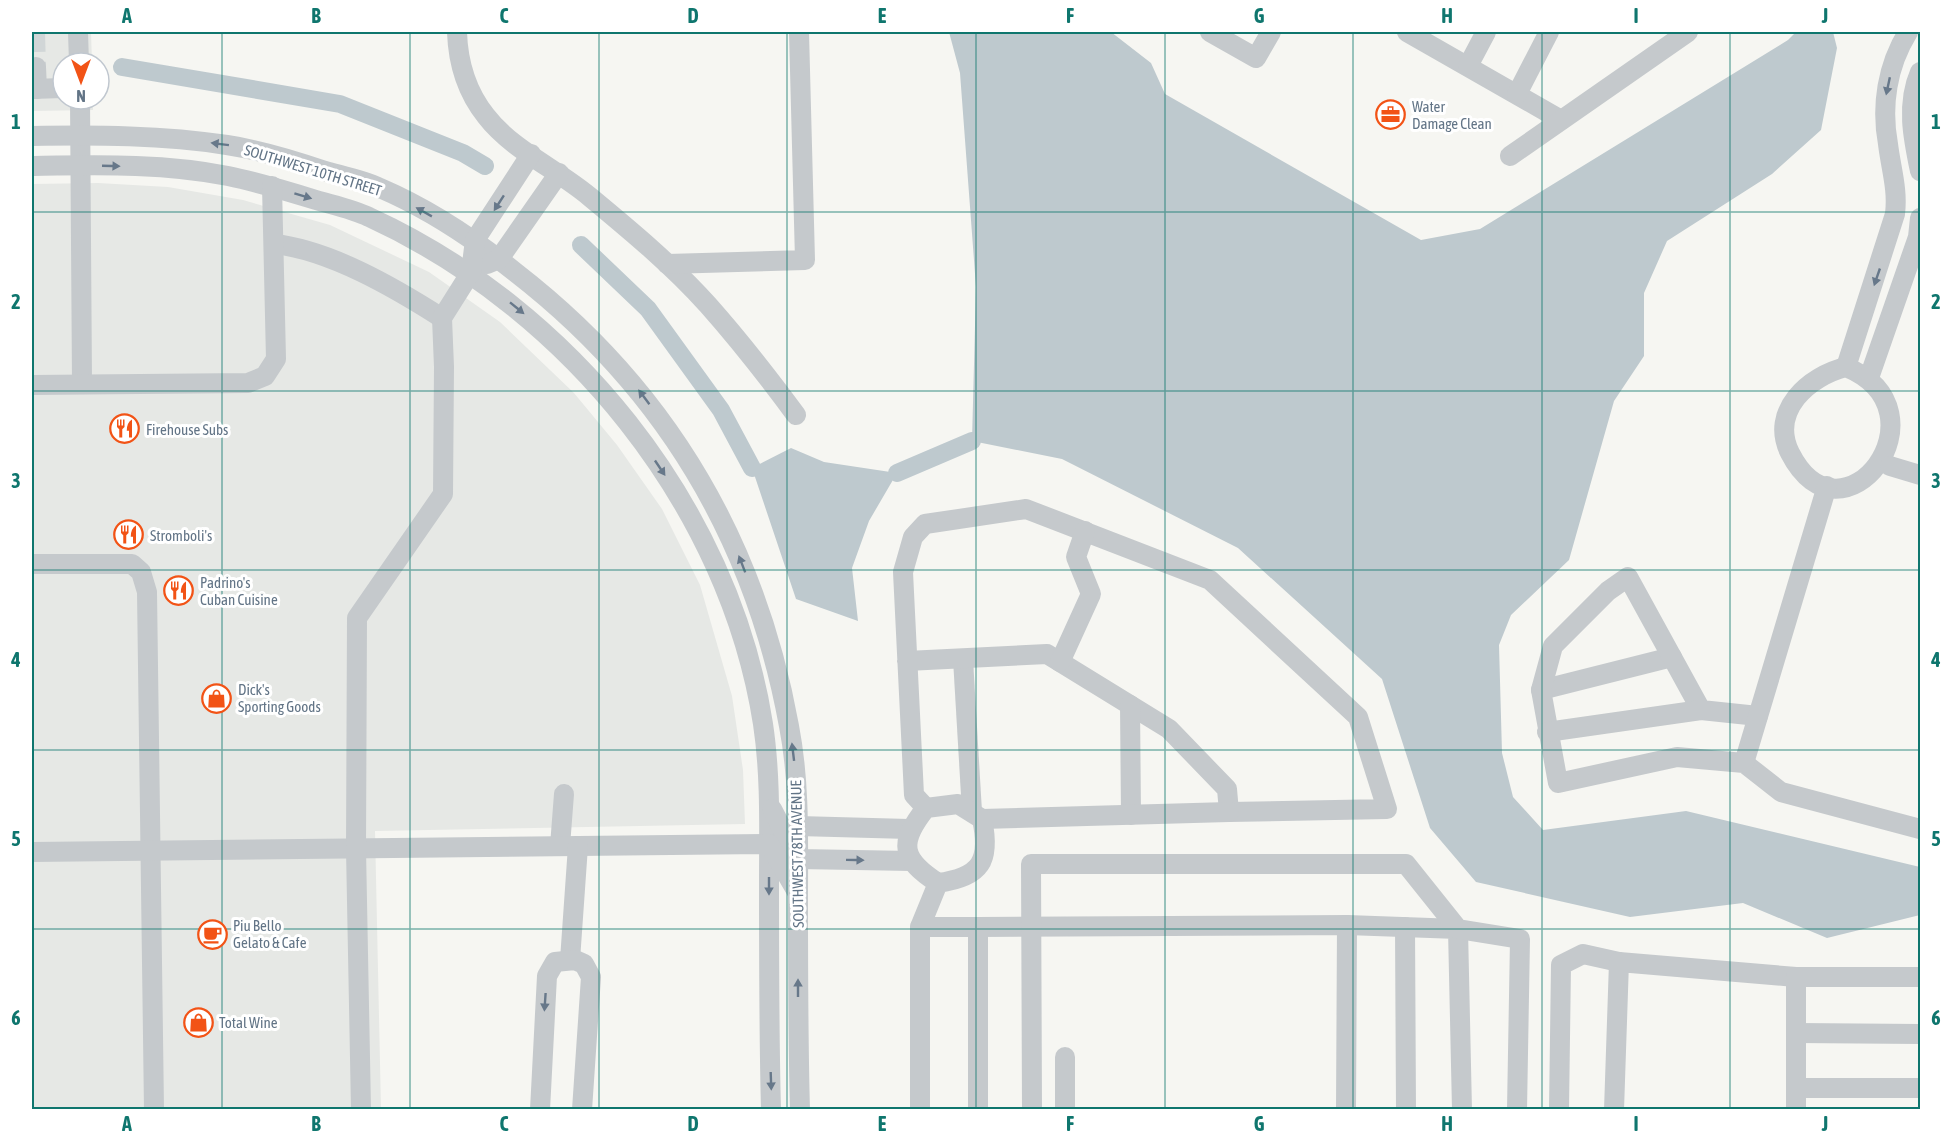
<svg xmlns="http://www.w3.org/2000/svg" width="1952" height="1141" viewBox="0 0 1952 1141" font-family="'Asap Condensed',sans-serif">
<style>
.built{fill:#e6e8e5}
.water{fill:#bec9ce}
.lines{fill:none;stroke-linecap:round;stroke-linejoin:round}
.canal{stroke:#bec9ce;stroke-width:18}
.minor-tunnel{stroke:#d1d6d7;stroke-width:20;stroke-dasharray:20 10;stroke-linecap:butt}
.minor{stroke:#c5c9cc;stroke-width:20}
.oneway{fill:#67788a}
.grid{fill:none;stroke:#0f766e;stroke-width:1.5;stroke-opacity:0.55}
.labels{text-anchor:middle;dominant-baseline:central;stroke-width:6;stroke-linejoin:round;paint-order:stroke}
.poi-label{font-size:15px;fill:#627486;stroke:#fff;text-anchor:start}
.street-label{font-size:15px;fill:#627486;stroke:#fff}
.neatline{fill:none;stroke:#0f766e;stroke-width:2}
.grid-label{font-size:20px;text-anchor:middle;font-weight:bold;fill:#0f766e}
</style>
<rect width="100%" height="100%" fill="#f6f6f2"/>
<!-- built -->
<g class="built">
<path d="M32 32H91L92 63H63V99H93V110L32 111Z"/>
<path d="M98 183 168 187 243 200 330 225 429 272 500 322 574 393 617 445 662 509 700 585 732 696 743 770 745 824 375 831 381 1109H32V184Z"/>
</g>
<!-- water -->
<g class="water">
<path d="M949 32H1111L1151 63 1165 94 1421 240 1480 229 1788 40 1796 32H1833L1837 48 1821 130 1772 174 1667 241 1644 293V356L1614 401 1569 560 1511 615 1499 645 1502 753 1513 797 1543 830 1686 811 1920 867V915L1827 938 1743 903 1630 917 1476 882 1430 828 1382 679 1238 548 1062 459 972 441 976 287 960 73Z"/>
<path d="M791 448 824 462 897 473 869 521 852 568 858 621 796 599 752 468Z"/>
</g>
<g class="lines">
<!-- canal -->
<g class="canal">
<path d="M122 67 340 104 463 153 485 166"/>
<path d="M581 245 648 309 721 410 752 468"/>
<path d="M897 473 972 441"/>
</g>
<!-- minor-tunnel -->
<path class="minor-tunnel" d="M35 32 36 67"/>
<!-- minor -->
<g class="minor">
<path d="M78 32 79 63"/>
<path d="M457 32C458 63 466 91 486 116 512 150 557 169 590 197 631 231 672 265 708 305 739 340 768 377 796 415"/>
<path d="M1210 32 1256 58 1271 32"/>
<path d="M1407 32 1561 120"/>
<path d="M1468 66 1486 32"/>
<path d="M36 67 37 89"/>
<path d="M1920 72C1906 104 1913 138 1920 171"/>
<path d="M32 89 63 88"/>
<path d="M1517 94 1549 32"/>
<path d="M80 99 82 383"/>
<path d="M32 136C97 135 162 135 227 145 260 150 293 160 325 171 343 176 363 180 380 188 429 209 474 239 515 272 665 388 755 539 789 726 800 783 798 841 798 899 798 969 798 1039 800 1110"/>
<path d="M1510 156 1688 32"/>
<path d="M32 166C96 165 164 163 228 176 258 182 287 191 316 200 333 205 353 209 369 217 568 308 729 505 763 724 771 777 769 831 769 885 769 960 769 1035 771 1110"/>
<path d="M274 244C330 250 395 288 442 318"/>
<path d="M487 264 499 259 559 173"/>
<path d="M667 264 805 260 799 32"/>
<path d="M1846 367C1952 411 1842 555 1790 453 1769 411 1809 376 1846 367Z"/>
<path d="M1846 367 1895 214C1898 189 1891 169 1888 144 1881 106 1887 66 1908 32"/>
<path d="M1870 375 1918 237 1920 218"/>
<path d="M32 385 248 383 265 376 276 359 272 186"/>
<path d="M1890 466 1920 475"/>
<path d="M32 564H132L141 572 147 592 154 1110"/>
<path d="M963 659 972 812"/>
<path d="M907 661 1047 654 1169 729 1227 789 1229 812 1387 809 1358 717 1210 580 1026 509 925 524 913 537 903 572 914 795 926 808"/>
<path d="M1060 662 1091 594 1076 557 1085 531"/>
<path d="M1541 690 1672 657"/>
<path d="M1130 705 1131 815"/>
<path d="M1758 716 1701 710 1628 577 1608 591 1553 646 1541 690 1558 783 1677 757 1744 763 1781 792 1920 829"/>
<path d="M1547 732 1701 710"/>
<path d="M1744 763 1827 486"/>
<path d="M772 809 798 859 912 861"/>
<path d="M982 819 1229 812"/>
<path d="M798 826 909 829"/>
<path d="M560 846 564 794"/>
<path d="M32 852 769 844 797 892"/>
<path d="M920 927 938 883C981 877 991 861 982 819L958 804 926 808C898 843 901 859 938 883"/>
<path d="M978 927 1347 925 1458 929 1462 1110"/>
<path d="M1405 927 1406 1110"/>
<path d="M570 960 578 846"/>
<path d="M1796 1033 1920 1034"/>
<path d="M1065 1057V1110"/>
<path d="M1796 1088H1920"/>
<path d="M361 1110 356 849 357 618 443 494 444 367 442 318 471 272 475 240 531 154"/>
<path d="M540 1110 547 976 555 962 575 960 584 964 591 977 582 1110"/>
<path d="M920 1110V927H978V1110"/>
<path d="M1032 1110 1031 864H1406L1458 929 1520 939 1517 1110"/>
<path d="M1346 1110 1347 925"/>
<path d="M1559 1110 1561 965 1583 954 1619 962"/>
<path d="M1614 1110 1619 962 1796 977"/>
<path d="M1796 1110V977H1920"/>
</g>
</g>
<!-- one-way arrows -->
<defs><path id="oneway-solid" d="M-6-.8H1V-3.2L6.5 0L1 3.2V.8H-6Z" transform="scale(1.5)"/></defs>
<g class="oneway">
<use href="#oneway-solid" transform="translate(1888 86) rotate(102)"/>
<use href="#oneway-solid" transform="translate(220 144) rotate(-173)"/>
<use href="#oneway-solid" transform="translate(111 166) rotate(2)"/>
<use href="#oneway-solid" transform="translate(303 196) rotate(17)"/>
<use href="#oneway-solid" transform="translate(499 203) rotate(123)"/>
<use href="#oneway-solid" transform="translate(424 212) rotate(-151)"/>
<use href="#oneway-solid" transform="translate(1877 277) rotate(109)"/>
<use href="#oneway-solid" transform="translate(517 308) rotate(39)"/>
<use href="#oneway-solid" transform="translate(644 397) rotate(-127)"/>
<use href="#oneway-solid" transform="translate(660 468) rotate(56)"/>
<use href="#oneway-solid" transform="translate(742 564) rotate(-111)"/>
<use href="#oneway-solid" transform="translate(793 752) rotate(-97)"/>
<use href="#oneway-solid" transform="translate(855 860) rotate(1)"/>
<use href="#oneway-solid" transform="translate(769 886) rotate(90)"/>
<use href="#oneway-solid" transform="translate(798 988) rotate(-90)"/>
<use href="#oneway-solid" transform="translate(545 1002) rotate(94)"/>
<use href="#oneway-solid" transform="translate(771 1081) rotate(88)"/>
</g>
<!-- grid -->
<path class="grid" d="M222 32V1110M410 32V1110M599 32V1110M787 32V1110M976 32V1110M1165 32V1110M1353 32V1110M1542 32V1110M1730 32V1110M32 212H1920M32 391H1920M32 570H1920M32 750H1920M32 929H1920"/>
<!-- icons -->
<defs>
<symbol id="office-ring" viewBox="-11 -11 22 22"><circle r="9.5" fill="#fff" stroke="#f25316" stroke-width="1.5"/><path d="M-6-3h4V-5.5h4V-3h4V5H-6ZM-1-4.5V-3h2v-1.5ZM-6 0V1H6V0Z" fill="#f25316"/></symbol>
<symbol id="restaurant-ring" viewBox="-11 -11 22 22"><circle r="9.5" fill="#fff" stroke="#f25316" stroke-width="1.5"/><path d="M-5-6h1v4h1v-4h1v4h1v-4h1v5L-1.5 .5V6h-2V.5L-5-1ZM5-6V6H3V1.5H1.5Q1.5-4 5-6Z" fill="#f25316"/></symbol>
<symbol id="shop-ring" viewBox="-11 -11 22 22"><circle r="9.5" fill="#fff" stroke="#f25316" stroke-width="1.5"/><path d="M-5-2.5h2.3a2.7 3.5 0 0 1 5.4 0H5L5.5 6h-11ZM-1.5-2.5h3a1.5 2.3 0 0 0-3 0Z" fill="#f25316"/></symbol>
<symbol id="cafe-ring" viewBox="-11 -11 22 22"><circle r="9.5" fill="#fff" stroke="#f25316" stroke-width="1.5"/><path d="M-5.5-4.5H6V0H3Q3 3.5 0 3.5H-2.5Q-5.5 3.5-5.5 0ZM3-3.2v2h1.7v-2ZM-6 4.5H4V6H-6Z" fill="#f25316"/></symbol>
</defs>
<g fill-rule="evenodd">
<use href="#office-ring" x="1374" y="98" width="33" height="33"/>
<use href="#restaurant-ring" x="108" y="412" width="33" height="33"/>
<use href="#restaurant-ring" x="112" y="518" width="33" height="33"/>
<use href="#restaurant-ring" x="162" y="574" width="33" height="33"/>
<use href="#shop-ring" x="200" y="682" width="33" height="33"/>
<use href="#cafe-ring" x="196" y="918" width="33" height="33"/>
<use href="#shop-ring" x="182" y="1006" width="33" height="33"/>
</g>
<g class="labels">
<!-- poi labels -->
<g class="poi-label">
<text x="1412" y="106">Water<tspan x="1412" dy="17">Damage Clean</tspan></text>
<text x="146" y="429">Firehouse Subs</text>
<text x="150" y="535">Stromboli's</text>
<text x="200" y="582">Padrino's<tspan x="200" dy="17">Cuban Cuisine</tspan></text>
<text x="238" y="689">Dick's<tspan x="238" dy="17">Sporting Goods</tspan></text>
<text x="233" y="925">Piu Bello<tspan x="233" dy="17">Gelato &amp; Cafe</tspan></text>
<text x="219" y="1022">Total Wine</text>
</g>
<!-- street labels -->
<g class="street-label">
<text transform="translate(313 170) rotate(17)">SOUTHWEST 10TH STREET</text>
<text transform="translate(797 854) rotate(-91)">SOUTHWEST 78TH AVENUE</text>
</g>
</g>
<!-- border -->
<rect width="1952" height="1141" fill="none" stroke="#ffffff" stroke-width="66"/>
<!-- north arrow -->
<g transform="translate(81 81) rotate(180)"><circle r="28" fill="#ffffff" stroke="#c0c7cf" stroke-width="1.5"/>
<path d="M0-4.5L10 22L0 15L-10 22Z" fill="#f25316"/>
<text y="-9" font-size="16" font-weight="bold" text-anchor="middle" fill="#627486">N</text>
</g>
<rect x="33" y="33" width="1886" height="1075" class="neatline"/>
<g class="grid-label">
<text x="127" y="23">A</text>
<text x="316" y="23">B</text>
<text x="504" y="23">C</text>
<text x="693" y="23">D</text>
<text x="882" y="23">E</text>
<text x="1070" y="23">F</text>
<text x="1259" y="23">G</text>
<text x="1447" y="23">H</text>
<text x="1636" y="23">I</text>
<text x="1825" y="23">J</text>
<text x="16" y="129">1</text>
<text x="1936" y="129">1</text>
<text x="16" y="309">2</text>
<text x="1936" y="309">2</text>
<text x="16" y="488">3</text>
<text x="1936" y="488">3</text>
<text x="16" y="667">4</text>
<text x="1936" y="667">4</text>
<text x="16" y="846">5</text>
<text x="1936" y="846">5</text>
<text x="16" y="1025">6</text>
<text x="1936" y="1025">6</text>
<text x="127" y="1131">A</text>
<text x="316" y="1131">B</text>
<text x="504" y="1131">C</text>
<text x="693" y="1131">D</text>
<text x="882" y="1131">E</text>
<text x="1070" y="1131">F</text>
<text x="1259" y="1131">G</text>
<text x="1447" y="1131">H</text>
<text x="1636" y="1131">I</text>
<text x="1825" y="1131">J</text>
</g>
</svg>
